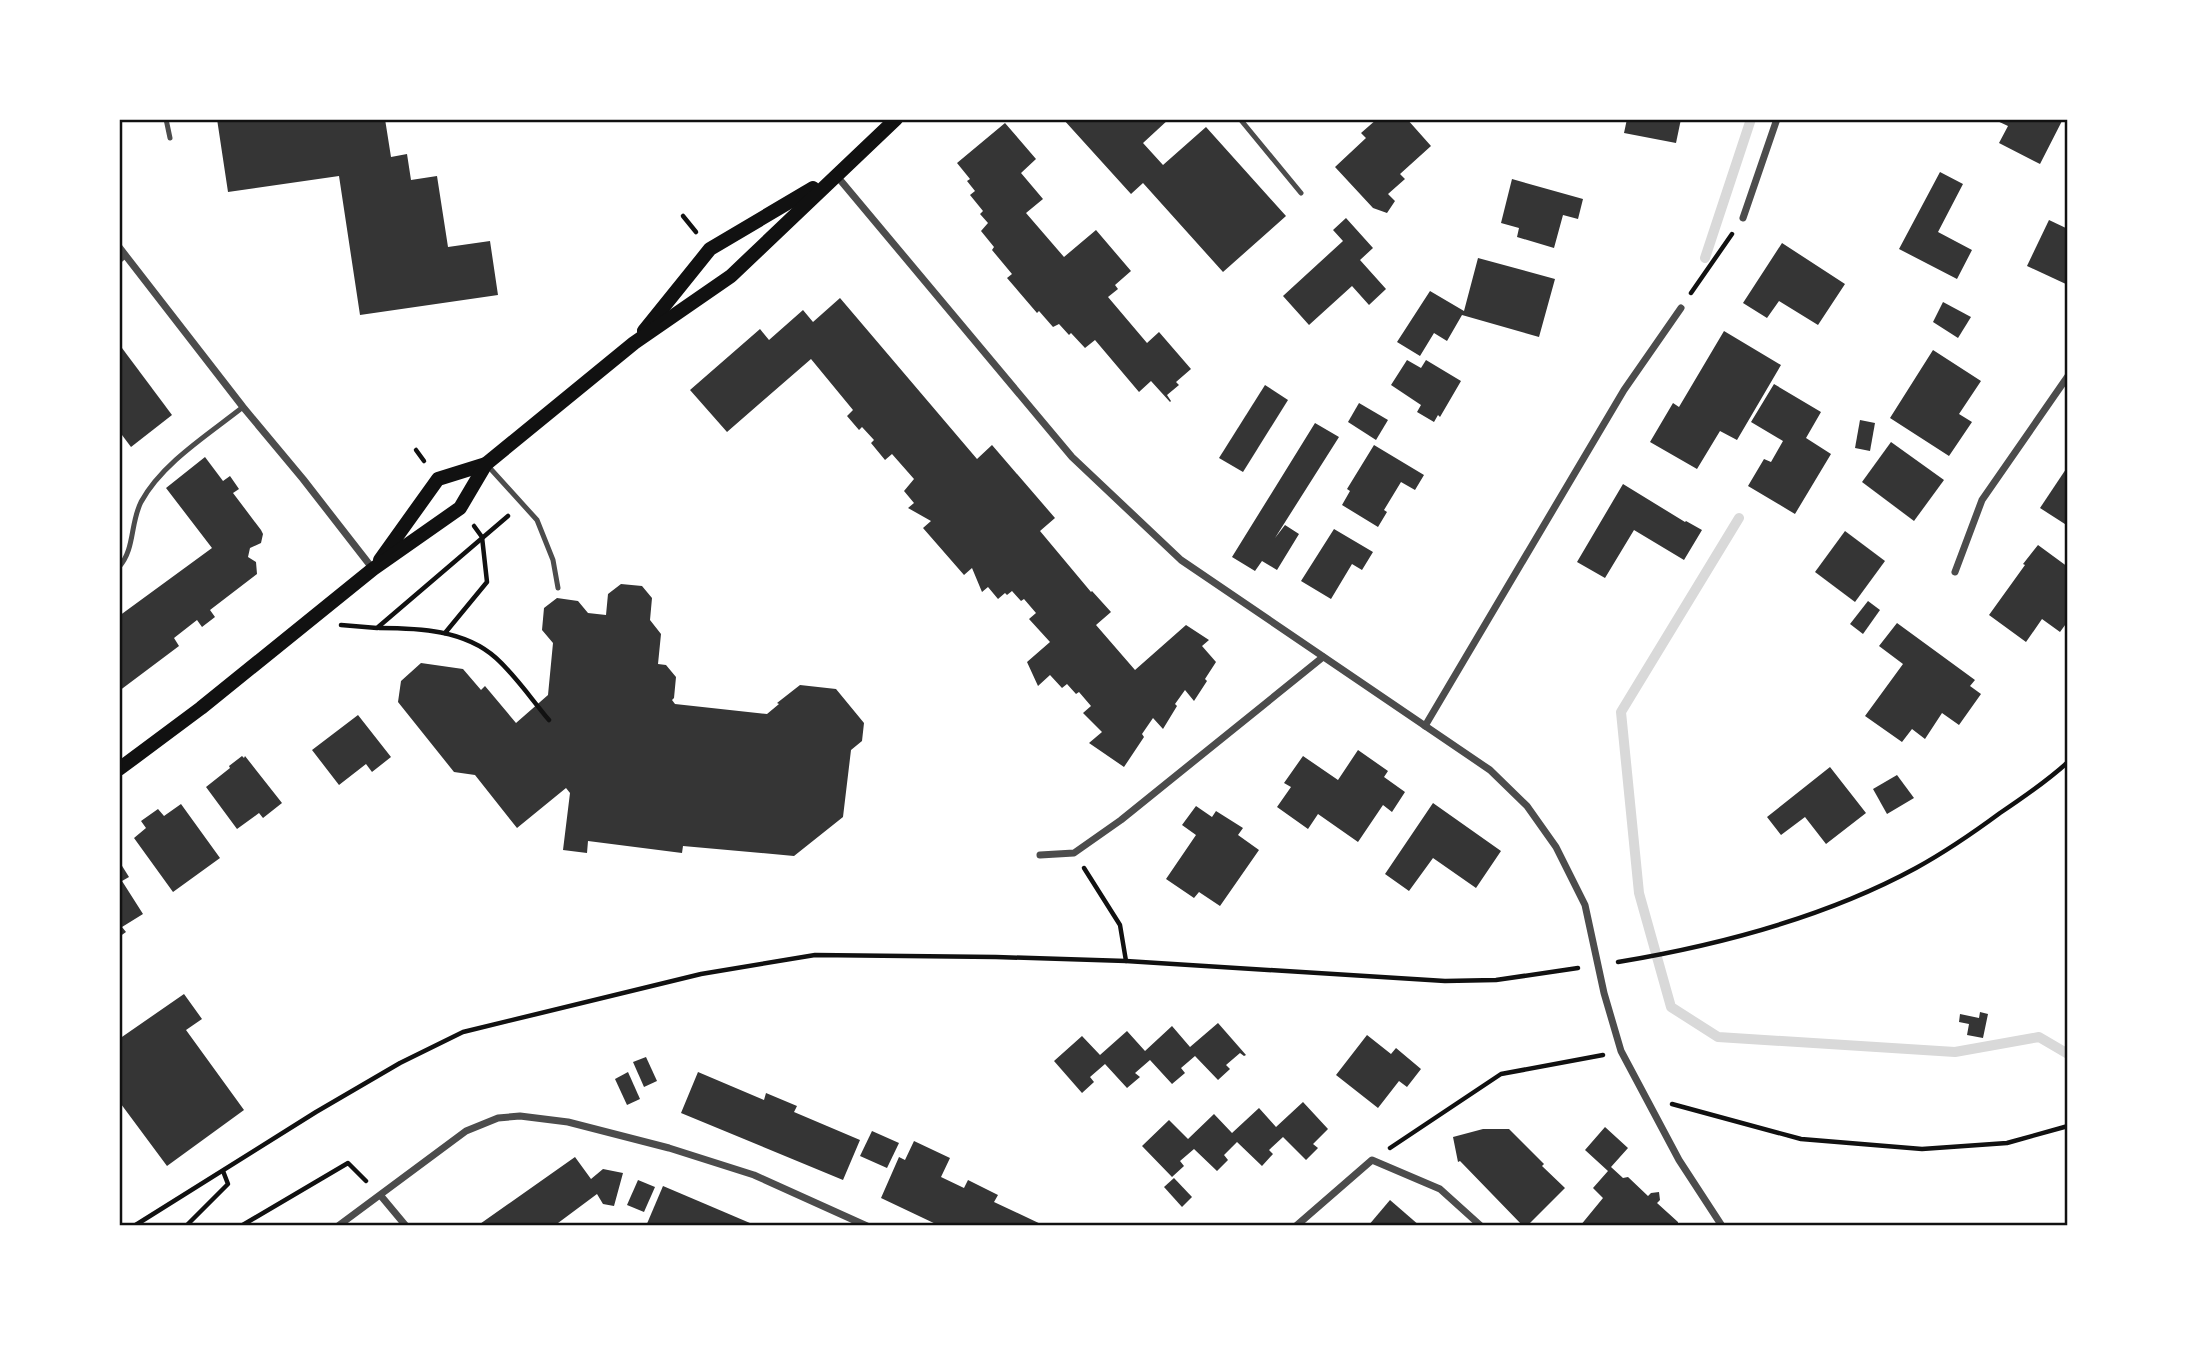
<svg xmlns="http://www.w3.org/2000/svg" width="2187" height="1345" viewBox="0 0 2187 1345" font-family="'PT Sans Narrow',sans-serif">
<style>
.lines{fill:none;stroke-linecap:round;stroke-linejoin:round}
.stream{stroke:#d9d9d9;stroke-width:10}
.building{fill:#353535}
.path{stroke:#111;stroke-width:4.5}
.service{stroke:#4c4c4c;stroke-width:5}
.minor{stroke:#4c4c4c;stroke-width:7}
.secondary{stroke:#111;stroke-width:14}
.neatline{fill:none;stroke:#111;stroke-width:2.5}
</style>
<rect width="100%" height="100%" fill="#fff"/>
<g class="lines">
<!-- stream -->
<g class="stream">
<path d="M1705 258 1751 119"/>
<path d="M1739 518 1621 712 1639 893 1671 1007 1718 1037 1955 1052 2039 1037 2068 1054"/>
</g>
</g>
<!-- building -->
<g class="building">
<path d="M217 119H385L391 157 407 154 411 180 437 176 448 247 490 241 498 295 360 315 339 176 228 192Z"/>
<path d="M1063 119H1169L1143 143 1163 165 1206 127 1286 216 1223 272 1143 183 1131 194Z"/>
<path d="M1377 119H1407L1431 146 1400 174 1405 179 1388 194 1395 201 1387 213 1373 208 1335 167 1366 138 1361 133Z"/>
<path d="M1627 119H1681L1676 143 1624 133Z"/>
<path d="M1993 119H2063L2040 164 1999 143 2008 126Z"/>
<path d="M1005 123 1036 159 1021 173 1043 199 1026 213 1064 257 1096 230 1131 271 1115 285 1118 289 1108 297 1147 343 1159 332 1191 369 1176 382 1179 385 1167 395 1171 401 1170 402 1151 381 1139 392 1095 340 1085 348 1071 333 1069 335 1059 324 1053 327 1039 311 1037 313 1007 278 1012 274 992 250 994 247 981 231 988 223 980 214 983 211 970 195 975 191 967 181 970 179 957 163Z"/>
<path d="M1940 172 1963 184 1938 232 1972 250 1957 279 1899 249Z"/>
<path d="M1512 179 1583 199 1578 219 1563 215 1554 248 1517 237 1519 228 1501 223Z"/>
<path d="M1346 218 1373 248 1360 260 1386 289 1369 305 1352 286 1309 325 1283 296 1343 241 1333 230Z"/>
<path d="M2049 220 2068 229V285L2027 266Z"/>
<path d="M1782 243 1845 284 1818 325 1779 301 1767 318 1743 303Z"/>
<path d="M1478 258 1555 279 1539 337 1462 315 1447 341 1434 333 1420 356 1397 342 1430 291 1464 311Z"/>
<path d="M840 298 977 459 992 445 1055 518 1040 531 1091 592 1092 591 1111 612 1096 625 1135 670 1186 625 1209 640 1202 646 1216 662 1205 679 1207 681 1194 701 1185 690 1175 704 1177 706 1163 729 1153 718 1142 734 1144 737 1124 767 1089 743 1102 732 1083 713 1091 706 1079 692 1076 694 1067 684 1062 688 1050 675 1038 686 1027 662 1050 642 1029 619 1036 613 1024 599 1021 601 1012 591 1007 595 1005 593 998 599 988 587 982 592 972 568 964 575 923 528 931 521 908 508 914 503 904 491 914 479 892 454 885 460 871 443 874 440 862 427 859 430 847 416 853 410 811 359 727 432 690 390 760 329 769 340 803 310 813 322Z"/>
<path d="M1943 302 1971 317 1958 338 1933 322Z"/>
<path d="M1724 331 1781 365 1737 440 1720 431 1697 469 1650 442 1673 403 1679 407Z"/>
<path d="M119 344 172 415 131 447 119 431Z"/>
<path d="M1933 350 1981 381 1959 414 1972 422 1949 456 1890 418Z"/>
<path d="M1407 360 1421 368 1426 360 1461 381 1440 417 1438 415 1434 422 1417 412 1421 405 1391 385Z"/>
<path d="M1774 384 1821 412 1806 438 1831 454 1795 514 1748 486 1764 459 1771 462 1783 441 1751 422Z"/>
<path d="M1265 385 1288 400 1243 472 1219 458Z"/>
<path d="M1359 403 1388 420 1376 440 1348 422Z"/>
<path d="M1860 420 1875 423 1870 451 1855 448Z"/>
<path d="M1315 423 1339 437 1275 538 1285 525 1299 534 1277 570 1262 561 1255 571 1232 557Z"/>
<path d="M1891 442 1944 480 1914 521 1862 482Z"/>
<path d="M1374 445 1424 475 1415 490 1401 482 1384 510 1387 512 1378 527 1342 505 1350 491 1347 489Z"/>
<path d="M205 457 223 481 230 476 239 489 233 493 261 530 263 534 261 543 250 548 248 557 256 562 257 574 210 610 215 617 202 627 197 620 174 638 179 646 119 691V616L212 548 166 488Z"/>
<path d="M2068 466V526L2040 508Z"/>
<path d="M1623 484 1685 522 1686 521 1702 530 1684 560 1634 530 1605 578 1577 562Z"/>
<path d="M1334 529 1373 552 1362 570 1352 564 1331 599 1301 581Z"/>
<path d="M1845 531 1885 561 1855 602 1815 572Z"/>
<path d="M2038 545 2068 567V621L2060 632 2042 619 2026 642 1989 615 2025 565 2023 564Z"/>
<path d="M621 584 642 586 652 598 650 620 661 634 658 664 666 665 676 677 674 698 672 700 675 704 767 714 779 704 777 703 800 685 836 689 864 723 862 741 851 750 843 817 794 856 683 846 682 853 588 841 587 853 563 850 570 793 566 788 517 828 475 775 454 772 398 702 401 681 421 663 463 669 481 690 485 686 516 723 548 695 553 643 542 630 544 608 557 598 578 601 588 613 606 615 608 594Z"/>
<path d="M1868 601 1880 610 1863 634 1850 624Z"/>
<path d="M1897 623 1975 680 1970 686 1981 694 1959 725 1942 713 1925 739 1912 729 1902 742 1865 716 1903 664 1879 646Z"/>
<path d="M358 715 391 757 372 772 366 764 339 785 312 750Z"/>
<path d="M1358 750 1388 771 1384 777 1405 792 1392 812 1383 805 1358 842 1318 814 1308 829 1277 807 1291 787 1284 783 1303 756 1338 780Z"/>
<path d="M242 756 244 758 245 756 282 803 263 818 259 813 237 829 206 787 230 768 229 766Z"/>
<path d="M1830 767 1866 813 1826 844 1805 817 1781 835 1767 817Z"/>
<path d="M1897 775 1914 798 1887 814 1873 789Z"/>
<path d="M1433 803 1501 851 1476 888 1433 858 1409 891 1385 874Z"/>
<path d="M181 804 220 858 173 892 134 838 146 828 141 821 158 809 164 816Z"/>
<path d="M1196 806 1212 817 1216 811 1243 828 1238 835 1259 850 1220 906 1199 892 1194 898 1166 879 1196 835 1182 825Z"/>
<path d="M119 861 129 877 122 881 143 914 122 927 126 932 119 937Z"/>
<path d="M184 994 202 1019 186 1030 244 1110 167 1166 121 1104 119 1105V1039Z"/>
<path d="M1980 1012 1988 1014 1983 1038 1967 1035 1969 1024 1959 1022 1960 1014 1979 1018Z"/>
<path d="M1218 1023 1246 1055 1244 1056 1240 1053 1226 1065 1230 1069 1218 1080 1195 1056 1181 1068 1185 1073 1172 1084 1150 1060 1135 1073 1140 1077 1127 1088 1105 1064 1090 1077 1094 1082 1082 1093 1054 1061 1082 1036 1100 1055 1127 1031 1145 1051 1172 1026 1190 1047Z"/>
<path d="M1367 1035 1391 1054 1396 1048 1421 1069 1407 1087 1399 1081 1378 1108 1336 1075Z"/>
<path d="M646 1057 657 1081 644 1087 633 1062Z"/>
<path d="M628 1072 640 1099 627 1105 615 1079Z"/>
<path d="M698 1072 764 1100 766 1093 797 1106 794 1112 860 1140 843 1180 681 1113Z"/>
<path d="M1303 1102 1328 1129 1313 1144 1318 1148 1306 1160 1283 1137 1269 1150 1273 1154 1262 1166 1237 1142 1224 1155 1228 1160 1217 1171 1194 1149 1180 1161 1184 1166 1172 1177 1142 1146 1169 1120 1188 1139 1214 1114 1232 1133 1259 1108 1276 1127Z"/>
<path d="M1605 1127 1628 1148 1611 1167 1623 1178 1628 1177 1648 1196 1651 1193 1659 1192 1660 1200 1657 1203 1678 1222V1226H1580L1603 1198 1593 1188 1608 1171 1585 1150Z"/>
<path d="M1483 1129H1509L1544 1164 1542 1166 1565 1188 1527 1226H1523L1460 1161 1458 1162 1453 1137Z"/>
<path d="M872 1131 899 1143 887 1168 860 1156Z"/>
<path d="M914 1141 950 1158 941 1177 964 1188 968 1180 998 1195 994 1202 1045 1226H940L881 1198 899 1157 905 1160Z"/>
<path d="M575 1157 591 1179 603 1169 623 1173 614 1206 603 1204 597 1194 554 1226H477Z"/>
<path d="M1174 1178 1192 1197 1182 1207 1164 1187Z"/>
<path d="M638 1180 655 1187 644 1212 627 1205Z"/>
<path d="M663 1186 703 1203 757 1226H646Z"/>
<path d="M1390 1200 1420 1226H1368Z"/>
</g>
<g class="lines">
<!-- path -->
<g class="path">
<path d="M683 216 696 232"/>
<path d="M1691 293 1732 234"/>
<path d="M416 450 424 461"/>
<path d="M341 625 377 628 508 516"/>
<path d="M379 628C419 628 465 630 496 658 516 676 532 700 549 720"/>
<path d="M445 633 487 582 482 537 474 526"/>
<path d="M1084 868 1120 925 1126 961"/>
<path d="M1618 962C1720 945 1824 918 1916 868 1945 852 1973 833 2000 813 2024 797 2047 781 2068 762"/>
<path d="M1672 1104 1801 1139 1922 1149 2007 1143 2068 1126"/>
<path d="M1390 1148 1501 1074 1603 1055"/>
<path d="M134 1226 316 1112 400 1063 463 1032 701 974 815 955 996 957 1126 961 1445 981 1496 980 1578 968"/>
<path d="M186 1226 228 1184 223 1171"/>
<path d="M241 1226 348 1163 366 1181"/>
</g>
<!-- service -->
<g class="service">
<path d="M166 119 170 138"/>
<path d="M1240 119 1301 193"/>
<path d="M119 261 125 256"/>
<path d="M488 466 537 520 553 560 558 588"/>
<path d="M119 567C135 549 130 524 141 502 162 463 209 434 243 407"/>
</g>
<!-- minor -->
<g class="minor">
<path d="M836 175 1072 457 1181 560 1490 770 1527 806 1556 847 1585 905 1604 993 1621 1051 1679 1160 1722 1226"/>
<path d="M1743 218 1777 119"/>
<path d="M119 247 243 407 303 479 373 569"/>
<path d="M1955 572 1982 500 2068 376"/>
<path d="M1425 726 1624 390 1681 308"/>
<path d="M1040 855 1074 853 1121 820 1323 657"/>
<path d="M381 1196 406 1226"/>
<path d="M338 1226 466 1131 498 1118 520 1116 568 1122 669 1148 754 1175 867 1226"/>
<path d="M1296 1226 1372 1160 1440 1189 1481 1226"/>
</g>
<!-- secondary -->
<g class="secondary">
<path d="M644 331 710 249 813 188"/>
<path d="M380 560 438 479 486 464"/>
<path d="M119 769 201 708 373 569 460 508 486 464 634 343 731 276 896 119"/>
</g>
</g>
<!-- border -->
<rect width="2187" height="1345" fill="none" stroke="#ffffff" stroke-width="242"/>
<rect x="121" y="121" width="1945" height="1103" class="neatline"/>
</svg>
